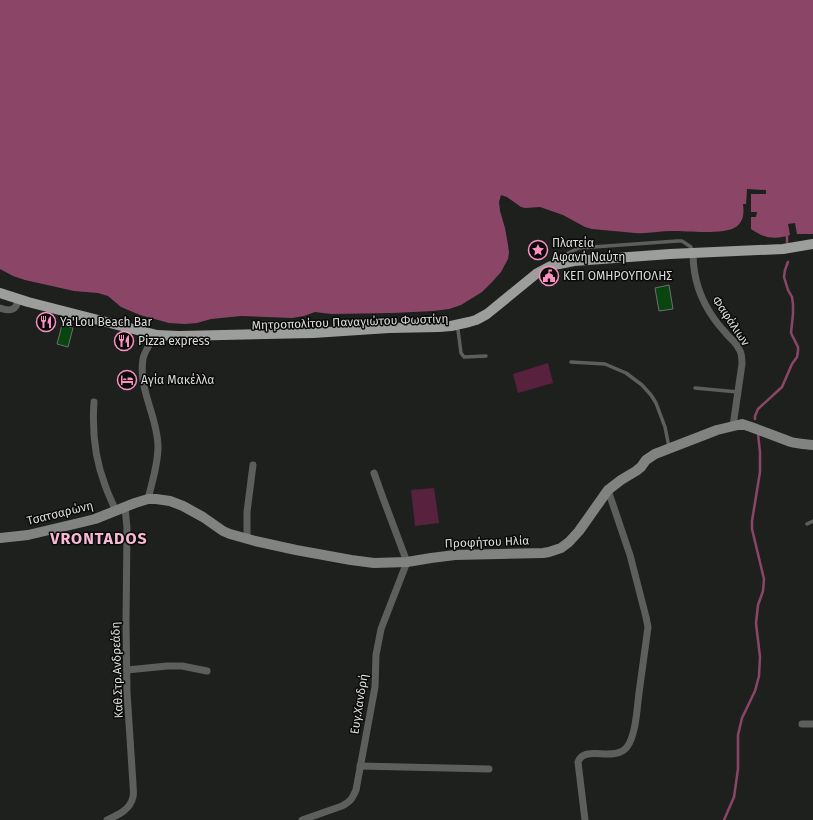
<svg xmlns="http://www.w3.org/2000/svg" width="813" height="820" viewBox="0 0 813 820" font-family="'Fira Sans',sans-serif">
<style>
.green{fill:#58213d}
.water{fill:#8b4667}
.lines{fill:none;stroke-linecap:round;stroke-linejoin:round}
.stream{stroke:#8b4667;stroke-width:2.5}
.building{fill:#09450f;stroke:#6d6f6c}
.lane{stroke:#5d5f5d;stroke-width:3.5}
.street{stroke:#5d5f5d;stroke-width:7}
.secondary{stroke:#818381;stroke-width:10}
.primary{stroke:#9c9e9c;stroke-width:10}
.labels{text-anchor:middle;dominant-baseline:central;stroke-width:3;stroke-linejoin:round;paint-order:stroke}
.poi-label{font-size:12px;fill:#dcdddb;stroke:#090a09;text-anchor:start}
.street-label{font-size:12px;fill:#dcdddb;stroke:#090a09}
.district-label{font-size:16px;font-weight:bold;letter-spacing:1px;fill:#f7b8d3;stroke:#090a09}
</style>
<rect width="100%" height="100%" fill="#1e201e"/>
<!-- green -->
<g class="green">
<path d="M548 363 553 383 518 393 513 374Z"/>
<path d="M434 488 439 523 415 526 411 490Z"/>
</g>
<!-- water -->
<path class="water" d="M0 0H813V234H797L795 223 788 224 790 235C774 240 764 238 751 229V217H756L757 212H751V194H766V190L747 189 746 204H743C744 213 744 221 736 227 724 235 688 231 672 231 660 231 648 234 635 233 621 232 606 230 592 229L585 227 563 215 540 207 525 208 521 207 507 197 501 195 499 202 500 211 505 228 508 245 509 253 508 259 501 272 493 281 482 292 461 305 449 309 433 311 393 313 331 314 315 312 304 316 292 318 241 316 211 319 197 323 185 324 169 323 140 315 121 307 108 296 98 293 74 291 25 280 13 276 0 269Z"/>
<g class="lines">
<!-- stream -->
<g class="stream">
<path d="M787 236V242"/>
<path d="M755 419V416L758 409 782 387 792 364 797 357 798 351V347L791 333 793 314V304L792 297 788 290 784 277 785 270 788 262"/>
<path d="M724 820 734 797 738 769V735L742 718 755 691 759 676 760 657 756 623 758 605 763 591 764 579 752 529V521L760 472V452L758 434"/>
</g>
</g>
<!-- building -->
<g class="building">
<path d="M669 285 673 309 659 311 655 288Z"/>
<path d="M62 325 73 328 68 347 57 344Z"/>
</g>
<g class="lines">
<!-- lane -->
<g class="lane">
<path d="M564 260 568 253 579 248 677 241H682L691 247 692 252"/>
<path d="M458 330 461 353 464 357 486 356"/>
<path d="M571 362 605 364 626 373 642 385 651 395 656 403 665 427 669 447"/>
<path d="M695 388 738 392"/>
<path d="M807 524 813 521"/>
</g>
<!-- street -->
<g class="street">
<path d="M693 253C693 277 701 301 715 320 718 324 721 328 725 332 729 338 736 342 739 349 742 353 742 359 742 364L733 426"/>
<path d="M0 308C11 312 16 310 19 299"/>
<path d="M94 402C92 430 95 459 105 485 108 494 112 502 116 511"/>
<path d="M148 499C152 482 158 465 158 447 158 417 138 390 143 359 144 352 152 341 155 334"/>
<path d="M247 538V512L253 465"/>
<path d="M127 670 167 666H182L207 671"/>
<path d="M802 724H813"/>
<path d="M360 766 489 769"/>
<path d="M107 820C118 815 130 810 133 797 134 793 133 788 133 784L127 692 126 622 127 528 125 507"/>
<path d="M302 820 342 806C351 801 352 799 356 790L375 687 376 655 381 629 407 562 383 498 374 473"/>
<path d="M585 820 578 762C584 744 614 763 627 747 636 735 637 708 639 693 642 671 645 649 648 627L646 617 630 555 608 490"/>
</g>
<!-- secondary -->
<path class="secondary" d="M0 538 28 535 83 522 95 519 135 503 148 499H156L170 501 183 506 203 517 223 531 230 534 255 541 296 550 351 560 374 563 407 562 431 558 455 555 543 553 549 552 561 548 569 542 579 531 608 490 621 480 636 471 641 467 646 460 655 454 717 430 742 424 751 427 791 442C798 444 806 444 813 445"/>
<!-- primary -->
<path class="primary" d="M0 293 28 302 145 332 157 335 179 336 313 333 389 328 439 327 451 326 469 322 476 320 487 314 536 274 551 266 559 264 574 261 670 254 783 249 813 244"/>
</g>
<!-- icons -->
<defs>
<symbol id="sight-ring" viewBox="-11 -11 22 22"><circle r="9.5" fill="#090a09" stroke="#fc8fc2" stroke-width="1.5"/><path d="M0-6L1.8-2.2L6-1.7L2.9 1.2L3.7 5.4L0 3.3L-3.7 5.4L-2.9 1.2L-6-1.7L-1.8-2.2Z" fill="#fc8fc2"/></symbol>
<symbol id="civic-ring" viewBox="-11 -11 22 22"><circle r="9.5" fill="#090a09" stroke="#fc8fc2" stroke-width="1.5"/><path d="M-.6-6.5H3V-4.5H.6V-3L4-1V1h2V6H-6V1h2V-1L-.6-3ZM-1.2 2.5V6h2.4V2.5Z" fill="#fc8fc2"/></symbol>
<symbol id="restaurant-ring" viewBox="-11 -11 22 22"><circle r="9.5" fill="#090a09" stroke="#fc8fc2" stroke-width="1.5"/><path d="M-5-6h1v4h1v-4h1v4h1v-4h1v5L-1.5 .5V6h-2V.5L-5-1ZM5-6V6H3V1.5H1.5Q1.5-4 5-6Z" fill="#fc8fc2"/></symbol>
<symbol id="hotel-ring" viewBox="-11 -11 22 22"><circle r="9.5" fill="#090a09" stroke="#fc8fc2" stroke-width="1.5"/><path d="M-6-4.5h1.5V1H6V5H4.5V3h-9V5H-6ZM-4 0a1.8 1.8 0 1 1 3.6 0ZM.5 0V-2.5h3Q6-2.5 6 0Z" fill="#fc8fc2"/></symbol>
</defs>
<g fill-rule="evenodd">
<use href="#sight-ring" x="527" y="239" width="22" height="22"/>
<use href="#civic-ring" x="538" y="265" width="22" height="22"/>
<use href="#restaurant-ring" x="35" y="311" width="22" height="22"/>
<use href="#restaurant-ring" x="113" y="330" width="22" height="22"/>
<use href="#hotel-ring" x="116" y="369" width="22" height="22"/>
</g>
<g class="labels">
<!-- poi labels -->
<g class="poi-label">
<text x="552" y="243">Πλατεία<tspan x="552" dy="14">Αφανή Ναύτη</tspan></text>
<text x="563" y="276">ΚΕΠ ΟΜΗΡΟΥΠΟΛΗΣ</text>
<text x="60" y="322">Ya'Lou Beach Bar</text>
<text x="138" y="341">Pizza express</text>
<text x="141" y="380">Αγία Μακέλλα</text>
</g>
<!-- street labels -->
<g class="street-label">
<text transform="translate(731 321) rotate(56)">Φαφάλιων</text>
<text transform="translate(350 322) rotate(-2)">Μητροπολίτου Παναγιώτου Φωστίνη</text>
<text transform="translate(60 513) rotate(-14)">Τσατσαρώνη</text>
<text transform="translate(487 542) rotate(-2)">Προφήτου Ηλία</text>
<text transform="translate(117 670) rotate(-92)">Καθ.Στρ.Ανδρεάδη</text>
<text transform="translate(359 704) rotate(-81)">Ευγ.Χανδρή</text>
</g>
<!-- district labels -->
<g class="district-label">
<text x="99" y="538">VRONTADOS</text>
</g>
</g>
</svg>
